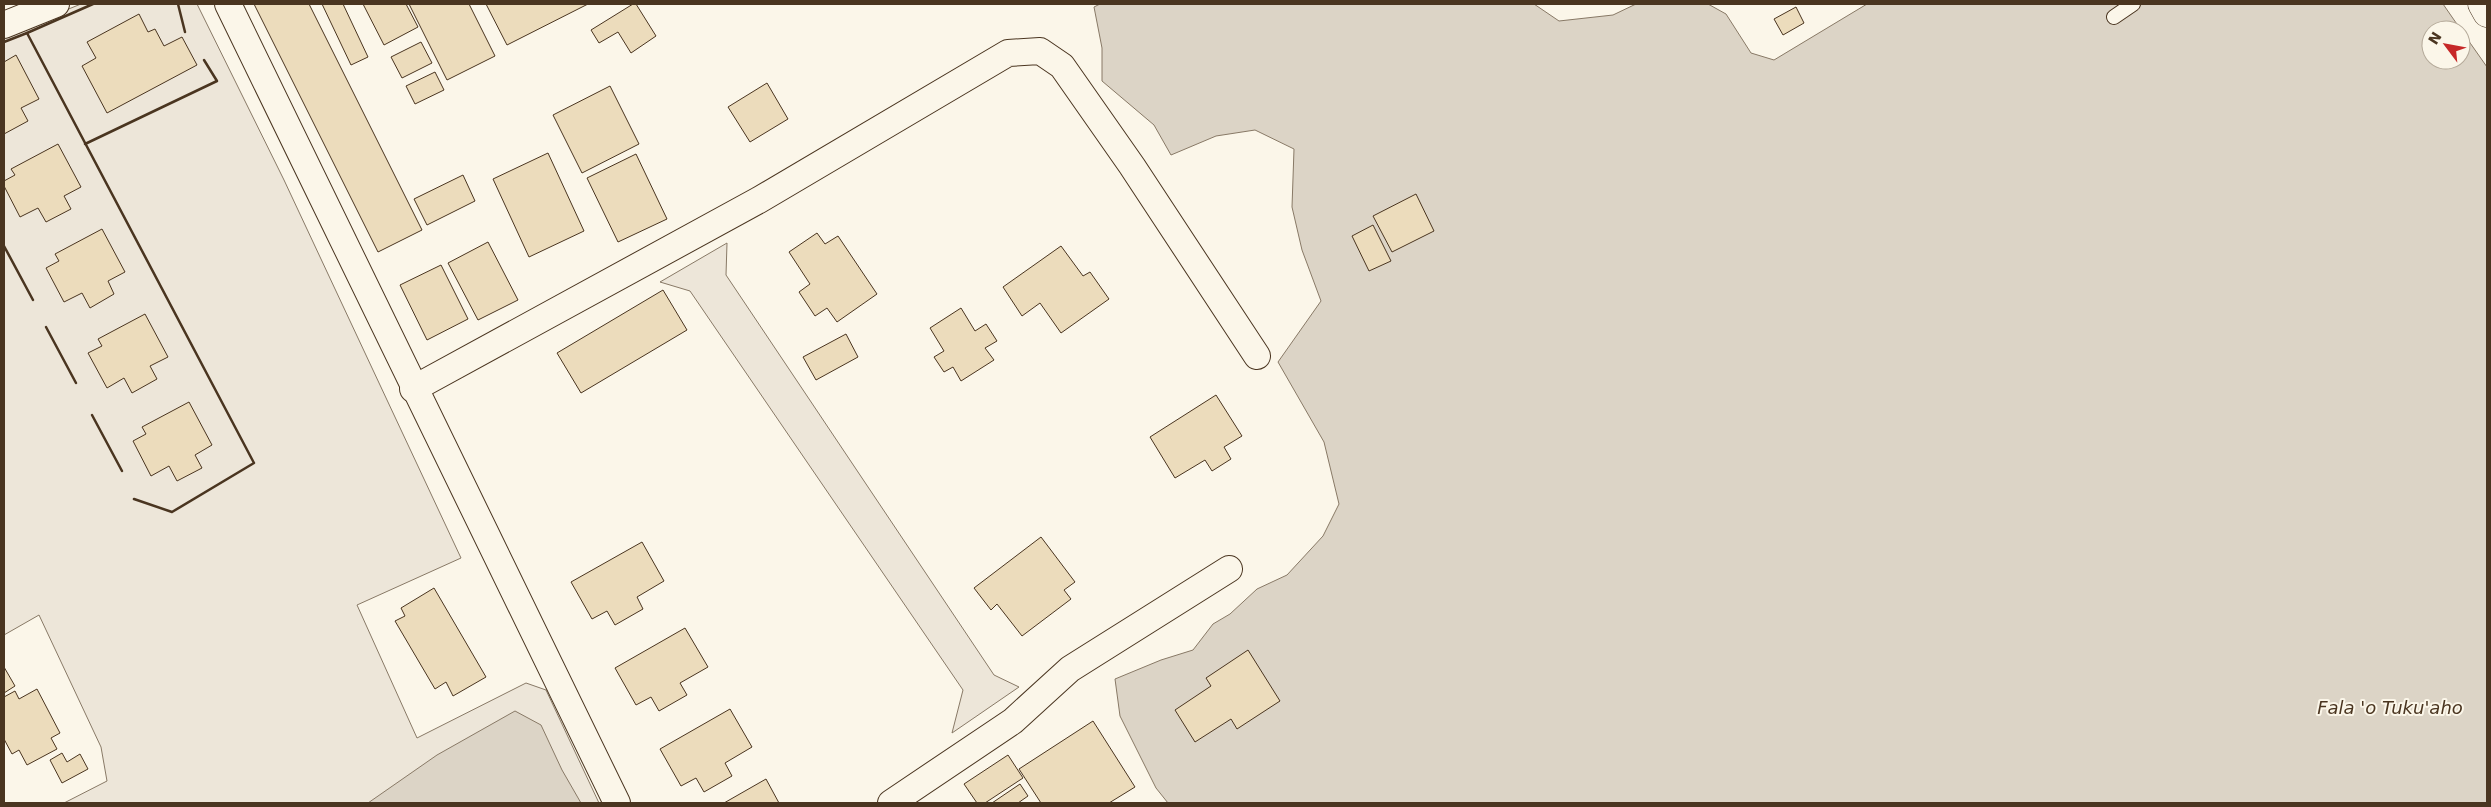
<svg xmlns="http://www.w3.org/2000/svg" width="2491" height="807" viewBox="0 0 2491 807" font-family="'DejaVu Sans',sans-serif">
<style>
.green{fill:#ede6d9;stroke:#887966}
.water{fill:#dcd4c6;stroke:#887966}
.building{fill:#ecdcbc;stroke:#4a3520}
.lines{fill:none;stroke-linecap:round;stroke-linejoin:round}
.lane-casing{stroke:#4a3520;stroke-width:16}
.street-casing{stroke:#4a3520;stroke-width:28}
.secondary-casing{stroke:#4a3520;stroke-width:29}
.lane{stroke:#fbf6e9;stroke-width:14}
.street{stroke:#fbf6e9;stroke-width:26}
.secondary{stroke:#fbf6e9;stroke-width:28}
.wall{stroke:#4a3520;stroke-width:2.5}
.labels{text-anchor:middle;dominant-baseline:central;stroke-width:4;stroke-linejoin:round;paint-order:stroke}
.water-label{font-size:18px;font-style:italic;fill:#4a3520;stroke:#fbf6e9}
</style>
<rect width="100%" height="100%" fill="#fbf6e9"/>
<!-- green -->
<g class="green">
<path d="M81 4H197L284 180 461 558 357 605 417 738 526 683 546 690 599 803H64L107 781 101 747 39 615 4 635V35Z"/>
<path d="M727 243 726 275 994 675 1019 687 952 733 963 690 690 291 660 282Z"/>
</g>
<!-- water -->
<g class="water">
<path d="M1100 4H1534L1559 21 1613 15 1636 4H1708L1726 14 1751 53 1774 60 1867 4H2443L2461 30H2431V60H2461V30L2487 67V803H1168L1156 788 1120 716 1115 679 1161 660 1193 650 1213 624 1230 614 1257 589 1287 575 1323 536 1339 504 1324 442 1278 362 1321 301 1302 250 1292 207 1294 149 1255 130 1216 136 1171 155 1154 125 1102 81V48L1094 7Z"/>
<path d="M515 711 541 725 562 770 581 803H368L437 755Z"/>
</g>
<!-- building -->
<g class="building">
<path d="M254 4H309L422 230 378 252Z"/>
<path d="M322 4H343L368 57 351 65Z"/>
<path d="M363 4H406L418 27 384 45Z"/>
<path d="M409 4H469L495 56 447 80Z"/>
<path d="M486 4H588L507 45Z"/>
<path d="M633 4H636L656 36 631 53 618 32 599 43 591 30Z"/>
<path d="M1796 7 1804 23 1783 35 1774 19Z"/>
<path d="M139 14 148 32 155 29 164 46 182 37 197 65 107 113 82 66 96 58 87 42Z"/>
<path d="M421 42 432 63 402 78 391 57Z"/>
<path d="M16 55 39 99 21 108 28 121 4 134V62Z"/>
<path d="M435 72 444 90 415 104 406 86Z"/>
<path d="M767 83 788 119 750 142 728 107Z"/>
<path d="M610 86 639 144 582 173 553 115Z"/>
<path d="M58 144 81 187 64 196 71 209 46 222 38 208 20 217 4 186V181L15 175 11 169Z"/>
<path d="M548 153 584 231 529 257 493 179Z"/>
<path d="M636 154 667 219 618 242 587 178Z"/>
<path d="M463 175 475 201 427 225 414 199Z"/>
<path d="M1416 194 1434 231 1392 252 1373 216Z"/>
<path d="M1373 225 1391 261 1369 271 1352 236Z"/>
<path d="M102 229 125 272 108 281 114 294 90 308 82 293 64 302 46 268 59 261 55 254Z"/>
<path d="M817 233 825 244 838 236 877 294 837 322 827 308 815 316 799 292 810 284 789 252Z"/>
<path d="M488 242 518 300 478 320 448 263Z"/>
<path d="M1061 246 1083 276 1090 272 1109 299 1061 333 1040 303 1022 316 1003 287Z"/>
<path d="M441 265 468 319 427 340 400 285Z"/>
<path d="M663 290 687 330 581 393 557 353Z"/>
<path d="M961 308 975 331 986 324 997 341 985 348 994 360 961 381 953 367 944 372 934 357 944 351 930 328Z"/>
<path d="M145 314 168 357 150 366 157 379 132 393 124 378 107 388 88 353 102 346 98 339Z"/>
<path d="M846 334 858 357 816 380 803 357Z"/>
<path d="M1216 395 1242 436 1224 447 1231 459 1212 471 1205 460 1175 478 1150 437Z"/>
<path d="M189 402 212 445 195 455 202 468 177 481 169 466 151 476 133 441 146 434 142 427Z"/>
<path d="M1041 537 1075 582 1064 590 1071 599 1022 636 997 604 991 610 974 588Z"/>
<path d="M642 542 664 581 637 597 643 609 615 625 607 611 592 619 571 582Z"/>
<path d="M434 588 486 677 453 696 446 682 435 689 395 621 405 616 401 608Z"/>
<path d="M685 628 708 667 680 683 687 695 659 711 651 697 636 705 615 668Z"/>
<path d="M1248 650 1280 701 1237 729 1231 719 1195 742 1175 710 1211 686 1206 678Z"/>
<path d="M4 667 15 686 4 693Z"/>
<path d="M37 689 60 733 51 738 57 749 27 765 19 750 12 754 4 739V697L15 691 19 699Z"/>
<path d="M730 709 752 747 725 763 732 776 704 792 696 778 681 786 660 749Z"/>
<path d="M1093 721 1135 787 1109 803H1041L1019 769Z"/>
<path d="M62 753 67 762 80 754 88 769 62 783 50 760Z"/>
<path d="M1008 755 1023 778 985 803H977L964 784Z"/>
<path d="M766 779 779 803H724Z"/>
<path d="M1020 784 1028 796 1018 803H992Z"/>
</g>
<g class="lines">
<defs>
<path id="lane" d="M2114 17 2133 4"/>
<g id="street">
<path d="M228 4 617 803"/>
<path d="M4 25 56 4"/>
<path d="M413 389 759 200 1008 53 1040 51 1062 66 1132 166 1257 356"/>
<path d="M891 803 1013 721 1070 669 1229 569"/>
</g>
<path id="secondary" d="M2482 4 2487 13"/>
</defs>
<!-- lane casing -->
<use href="#lane" class="lane-casing"/>
<!-- street casing -->
<use href="#street" class="street-casing"/>
<!-- secondary casing -->
<use href="#secondary" class="secondary-casing"/>
<!-- lane -->
<use href="#lane" class="lane"/>
<!-- street -->
<use href="#street" class="street"/>
<!-- secondary -->
<use href="#secondary" class="secondary"/>
<!-- wall -->
<g class="wall">
<path d="M178 4 185 32"/>
<path d="M27 33 93 4"/>
<path d="M4 42 27 33 254 463 172 512 134 499"/>
<path d="M85 144 217 81 204 60"/>
<path d="M4 246 33 300"/>
<path d="M46 327 76 383"/>
<path d="M92 415 122 471"/>
</g>
</g>
<g class="labels">
<!-- water labels -->
<g class="water-label">
<text x="2390" y="707">Fala 'o Tuku'aho</text>
</g>
</g>
<!-- border -->
<rect width="2491" height="807" fill="none" stroke="#4a3520" stroke-width="10"/>
<!-- north arrow -->
<g transform="translate(2446 45) rotate(302)"><circle r="24" fill="#fbf6e9" stroke="#b4a999"/>
<path d="M0-4L9 19L0 12L-9 19Z" fill="#c62828"/>
<text y="-8" font-size="14" font-weight="bold" text-anchor="middle" fill="#4a3520">N</text>
</g>
</svg>
